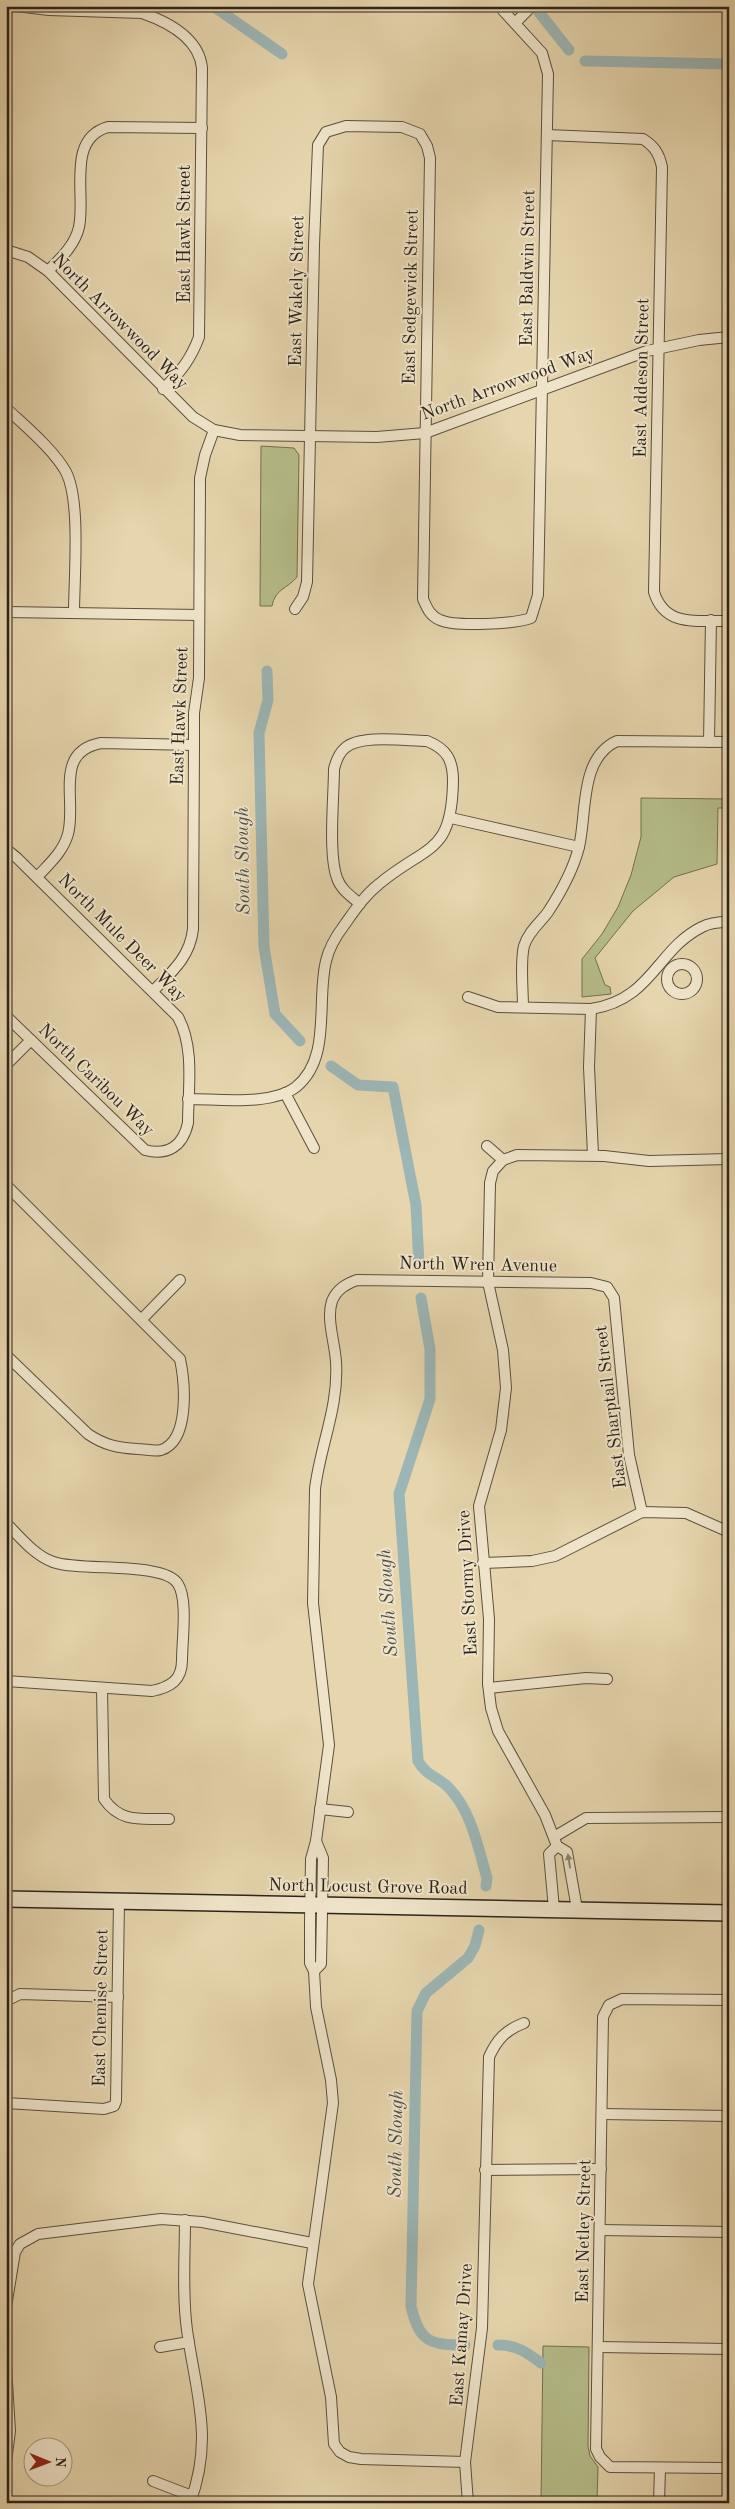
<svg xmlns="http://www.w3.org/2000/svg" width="735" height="2509" viewBox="0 0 735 2509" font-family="'Old Standard TT',serif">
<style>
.green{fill:#b5bd8a;stroke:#707052}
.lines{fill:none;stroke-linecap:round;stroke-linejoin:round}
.canal{stroke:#9cb6b6;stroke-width:11}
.minor-casing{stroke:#5a503f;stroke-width:12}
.secondary-casing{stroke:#2c231a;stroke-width:18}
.minor{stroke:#efe4ca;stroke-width:10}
.secondary{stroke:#efe4ca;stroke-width:15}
.oneway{fill:#8e8472}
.labels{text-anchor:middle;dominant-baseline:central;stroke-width:4;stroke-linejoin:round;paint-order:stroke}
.street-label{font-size:18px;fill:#2c231a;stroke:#efe4ca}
.water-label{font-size:19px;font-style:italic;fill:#4e4f49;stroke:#efe4ca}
</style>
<rect width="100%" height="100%" fill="#e6d5ad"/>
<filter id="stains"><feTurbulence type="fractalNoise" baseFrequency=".004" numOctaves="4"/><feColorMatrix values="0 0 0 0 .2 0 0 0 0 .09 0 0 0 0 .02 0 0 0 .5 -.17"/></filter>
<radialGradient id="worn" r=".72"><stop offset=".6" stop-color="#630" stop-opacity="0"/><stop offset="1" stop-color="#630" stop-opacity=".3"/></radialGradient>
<!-- green -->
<g class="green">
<path d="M261 446 294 448 299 455 297 577C287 589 275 589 272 606H260Z"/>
<path d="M641 798 729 799V808H718L717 864 674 877 633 911 595 958 605 985 610 987 611 994 582 997V959L602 934 618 907 631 875 641 837Z"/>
<path d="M543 2346 589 2347 588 2446 590 2456 598 2467 597 2503H541Z"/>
</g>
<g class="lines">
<!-- canal -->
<g class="canal">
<path d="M213 6 282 54"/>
<path d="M534 6 569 50"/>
<path d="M585 61 729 64"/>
<path d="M267 671 268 700 259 733 264 947 275 1014 300 1041"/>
<path d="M331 1066 358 1085 393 1087 416 1205 419 1265"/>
<path d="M421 1298 430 1349V1399L399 1494 418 1761C427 1777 438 1776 449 1788 472 1812 478 1848 487 1878L486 1886"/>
<path d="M465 2345C430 2345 419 2342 411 2306L417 2011 426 1993 468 1958 475 1946 479 1930"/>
<path d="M498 2345C517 2345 526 2352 541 2363"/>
</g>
<defs>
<g id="minor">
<path d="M16 6 49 10 142 13C168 22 199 38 202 68L199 337C191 359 180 373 163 389"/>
<path d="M515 23 528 10"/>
<path d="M547 135 643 139C654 146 659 153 662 167L654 592C665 628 698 620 729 621"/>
<path d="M6 250 28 257 48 271 193 417 214 430 240 435 377 437 425 433 647 351 699 340 729 337"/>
<path d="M48 271C61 258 75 245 79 227 86 194 66 139 108 127L202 128"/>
<path d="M6 408C25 426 54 450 66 472 81 501 74 578 74 613"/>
<path d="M295 609 303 597 307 582 314 245 318 145 326 132 346 126 402 127 420 134 427 146 430 158 423 599C427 608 430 616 440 620 455 627 515 624 531 618L538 595 548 74 542 53 499 6"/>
<path d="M6 612 199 615"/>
<path d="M709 742 711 620"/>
<path d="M451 818 579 847"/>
<path d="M6 849 17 858 178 1017C195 1048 188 1089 188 1123 183 1146 168 1156 145 1150L6 1016"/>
<path d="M37 877C49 864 63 852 68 834 77 800 53 752 101 743L194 745"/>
<circle cx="682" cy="979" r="15"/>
<path d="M153 991C172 972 190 957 193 929L194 745V713L199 678 200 478 205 455 214 430"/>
<path d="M468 997 498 1007 591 1009C652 1000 657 949 702 927 709 923 720 922 729 922"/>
<path d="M523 1007C523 991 520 961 524 946 528 932 540 923 548 912 561 892 573 871 579 847 587 814 579 758 617 741L729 742"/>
<path d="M591 1009 589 1067 593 1155"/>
<path d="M6 1065 31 1040"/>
<path d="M285 1093 314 1148"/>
<path d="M188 1099C219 1099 271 1106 296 1087 332 1058 316 1001 326 961 329 947 336 936 345 924 355 910 365 895 379 884 427 844 452 855 453 781 453 760 447 749 427 741 406 741 361 734 345 748 339 753 336 761 334 769 334 796 328 854 337 878 341 890 351 896 360 904"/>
<path d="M487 1146 503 1160"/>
<path d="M6 1185 180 1359C185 1383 190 1441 161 1450 155 1452 145 1449 138 1449 118 1448 104 1445 88 1434L6 1355"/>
<path d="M142 1319 180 1280"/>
<path d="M6 1523C20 1537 34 1555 53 1562 81 1572 164 1561 178 1584 188 1600 182 1640 182 1660 182 1680 171 1687 152 1691L6 1681"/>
<path d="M483 1563 532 1561 555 1556 642 1512 686 1513 729 1532"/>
<path d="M489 1688 586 1678 607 1679"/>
<path d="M102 1689 104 1799C121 1824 143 1818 169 1819"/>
<path d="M320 1809 348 1812"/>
<path d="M554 1837 586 1818 729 1817"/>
<path d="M316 1841 329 1745 313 1603 315 1489C320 1446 339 1407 336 1362 335 1343 326 1319 332 1301 337 1289 346 1284 357 1280L591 1283 607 1287 614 1298 629 1455 642 1512"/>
<path d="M316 1841 323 1858 321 1964 314 1971 310 1963V1921L311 1859Z"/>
<path d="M557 1846 545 1815 498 1731 491 1708 488 1684 489 1619 479 1506 501 1430 506 1388 503 1350 488 1282 490 1183 493 1171 503 1160 517 1155 604 1156 649 1161 729 1159"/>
<path d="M554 1909 549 1854 557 1846 567 1852 577 1909"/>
<path d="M314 1971 316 2007 331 2080 333 2103 308 2284 331 2397 334 2444 340 2452 349 2457 361 2459 465 2462"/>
<path d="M729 2000 622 1999 609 2005 603 2017 596 2449 600 2457 610 2467 724 2468 729 2466"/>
<path d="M6 2001 20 1994 118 1997"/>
<path d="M6 2103 104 2109 114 2106 116 2101 119 1901"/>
<path d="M602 2114 729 2116"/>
<path d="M485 2170 601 2169"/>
<path d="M185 2220C185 2256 182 2294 187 2330 196 2395 214 2438 190 2503"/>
<path d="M600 2230 729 2232"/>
<path d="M6 2307 15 2252 20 2244 38 2234 161 2219 202 2222 312 2243"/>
<path d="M160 2347 189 2342"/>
<path d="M598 2347 729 2349"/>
<path d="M6 2366 10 2431 6 2462"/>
<path d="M153 2481 192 2496"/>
<path d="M468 2503 465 2462 482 2328 489 2057C497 2039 506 2030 524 2023"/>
<path d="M659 2503 660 2468"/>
</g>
<path id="secondary" d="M6 1899 729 1913"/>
</defs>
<!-- minor casing -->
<use href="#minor" class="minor-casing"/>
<!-- secondary casing -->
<use href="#secondary" class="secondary-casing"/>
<!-- minor -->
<use href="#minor" class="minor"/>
<!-- secondary -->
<use href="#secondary" class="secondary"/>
</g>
<!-- one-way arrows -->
<defs><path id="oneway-solid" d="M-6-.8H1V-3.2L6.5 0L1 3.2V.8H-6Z" transform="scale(1.25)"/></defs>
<use class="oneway" href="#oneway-solid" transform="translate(569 1861) rotate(-99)"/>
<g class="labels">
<!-- street labels -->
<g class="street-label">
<text transform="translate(185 234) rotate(-90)">East Hawk Street</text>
<text transform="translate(528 268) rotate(-89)">East Baldwin Street</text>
<text transform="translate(297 291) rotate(-89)">East Wakely Street</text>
<text transform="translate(411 297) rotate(-89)">East Sedgewick Street</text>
<text transform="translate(120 322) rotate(45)">North Arrowwood Way</text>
<text transform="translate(642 378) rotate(-89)">East Addeson Street</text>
<text transform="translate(508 384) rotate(-20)">North Arrowwood Way</text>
<text transform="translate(180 716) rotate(-88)">East Hawk Street</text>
<text transform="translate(122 938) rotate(45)">North Mule Deer Way</text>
<text transform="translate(96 1080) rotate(44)">North Caribou Way</text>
<text transform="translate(478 1265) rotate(1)">North Wren Avenue</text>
<text transform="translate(611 1407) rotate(-97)">East Sharptail Street</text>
<text transform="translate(468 1583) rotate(-93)">East Stormy Drive</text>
<text transform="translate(368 1887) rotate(1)">North Locust Grove Road</text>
<text transform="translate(101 2008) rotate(-89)">East Chemise Street</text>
<text transform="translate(584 2231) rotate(-89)">East Netley Street</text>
<text transform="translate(462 2335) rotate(-86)">East Kamay Drive</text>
</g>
<!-- water labels -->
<g class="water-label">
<text transform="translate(244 861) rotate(-91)">South Slough</text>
<text transform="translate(389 1603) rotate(-94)">South Slough</text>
<text transform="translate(397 2144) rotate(-89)">South Slough</text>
</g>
</g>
<!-- margin -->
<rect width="735" height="2509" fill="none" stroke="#e6d5ad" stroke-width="25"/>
<rect x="8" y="8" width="720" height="2494" fill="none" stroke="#2c231a" stroke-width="2.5"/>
<rect x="12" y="12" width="710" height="2484" fill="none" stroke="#2c231a"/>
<!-- north arrow -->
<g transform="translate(48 2462) rotate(91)"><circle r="24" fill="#efe4ca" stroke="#a19784"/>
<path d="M0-4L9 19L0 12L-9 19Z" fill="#8f2418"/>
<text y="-8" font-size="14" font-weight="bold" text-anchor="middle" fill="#2c231a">N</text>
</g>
<rect width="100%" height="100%" filter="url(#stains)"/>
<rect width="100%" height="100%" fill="url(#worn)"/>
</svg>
